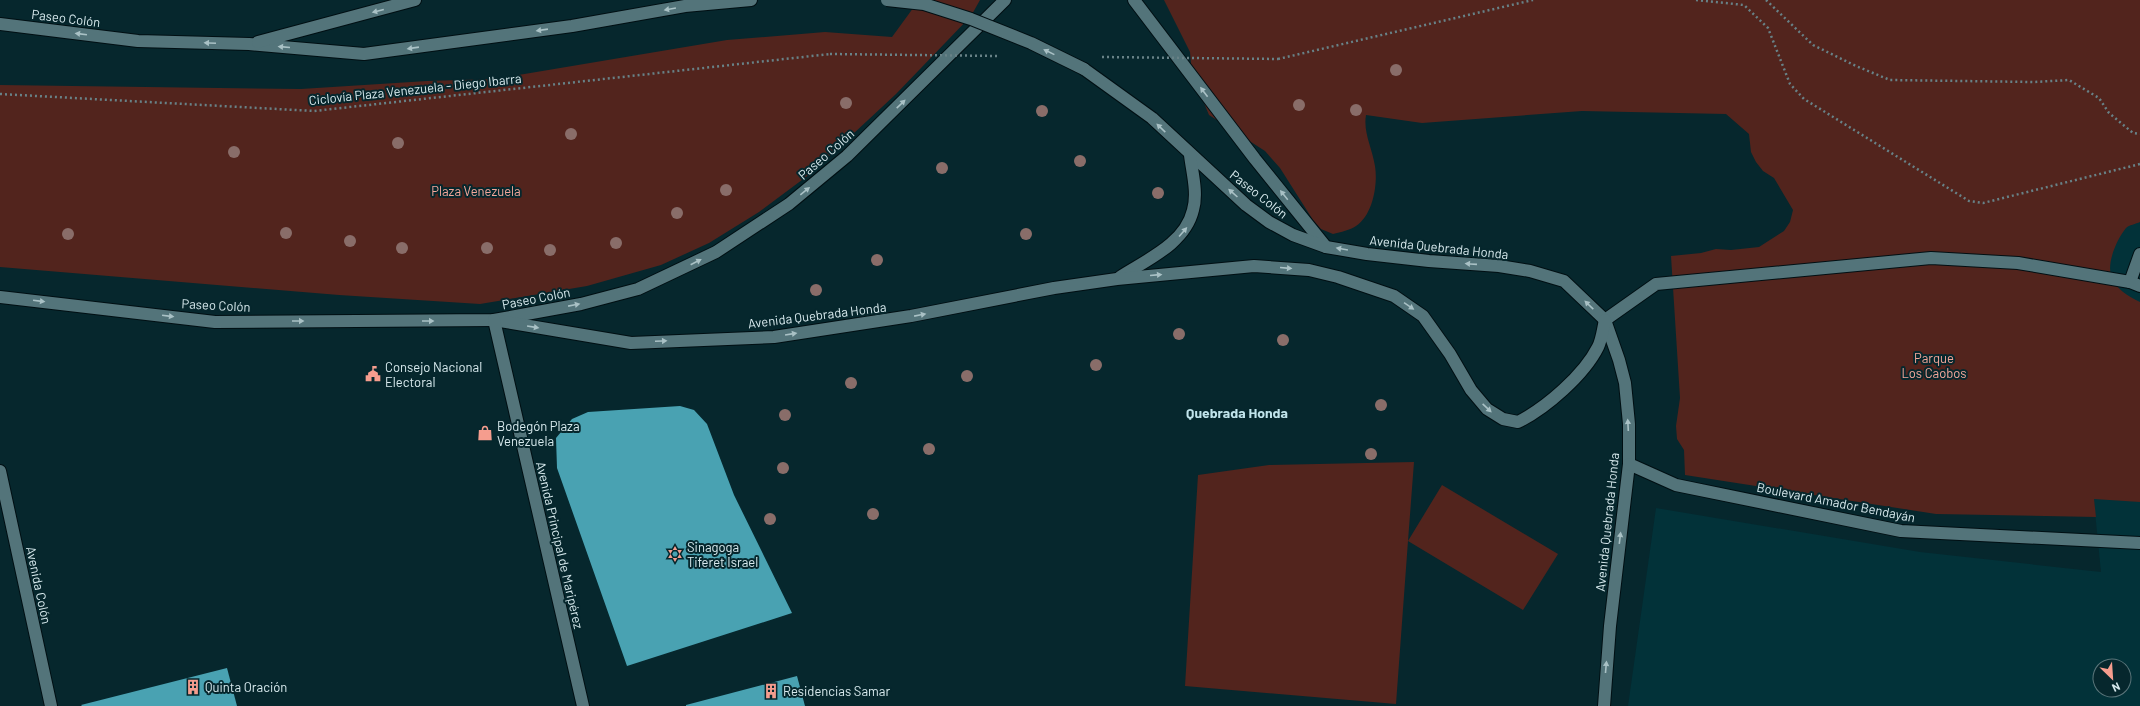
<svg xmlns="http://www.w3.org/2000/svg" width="2140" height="706" viewBox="0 0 2140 706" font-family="Barlow,sans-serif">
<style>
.built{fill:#023239;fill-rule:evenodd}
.green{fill:#52241d}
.building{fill:#49a2b2}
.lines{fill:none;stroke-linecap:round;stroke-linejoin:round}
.lane-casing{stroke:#000f13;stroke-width:14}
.street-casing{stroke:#000f13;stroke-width:14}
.path{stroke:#688287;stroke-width:2.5;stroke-dasharray:2 3;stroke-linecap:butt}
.lane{stroke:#53747a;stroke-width:12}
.street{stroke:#53747a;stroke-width:12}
.street-bridge-casing{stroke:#000f13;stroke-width:14;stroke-linecap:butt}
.path-bridge{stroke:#688287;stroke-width:2.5;stroke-dasharray:2 3;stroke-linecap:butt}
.street-bridge{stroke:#53747a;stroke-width:12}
.tree{fill:#896d69}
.oneway{fill:#a9c1c5}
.labels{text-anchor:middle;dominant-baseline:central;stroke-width:4;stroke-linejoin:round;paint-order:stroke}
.street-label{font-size:13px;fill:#d8eaee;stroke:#06272d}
.park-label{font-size:13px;fill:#f5a79a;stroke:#06272d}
.poi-label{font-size:13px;fill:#d8eaee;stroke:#06272d;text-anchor:start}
.neighbourhood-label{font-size:14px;font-weight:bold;fill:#c0e4eb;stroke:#06272d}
</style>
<rect width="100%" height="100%" fill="#06272d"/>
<!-- built -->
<path class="built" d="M2140 185V706H1628L1656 508 1920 552 2101 572 2063 192ZM2100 666H2124V690H2100Z"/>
<!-- green -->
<g class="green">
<path d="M919 0H980L971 16 896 94 810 174 759 212 709 243 661 265 587 286 480 304 339 295 0 267V85L301 89 427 81 495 79 727 40 825 32 892 37Z"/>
<path d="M1164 0H2140V222C2136 224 2129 225 2126 228 2117 239 2107 262 2111 275 2115 289 2128 296 2140 302V502L2094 499 2096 517 1936 514 1685 475 1684 450 1677 439 1676 426 1680 398 1671 256 1701 253 1716 249 1731 250 1759 247 1784 231 1790 222 1793 210 1774 178 1763 171 1756 162 1751 152 1749 134 1726 114 1582 111 1422 123 1366 115C1363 132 1372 148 1375 166 1378 184 1373 215 1356 226 1350 230 1341 232 1333 234L1321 229 1313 220 1280 168 1265 151 1209 115 1192 74 1190 52Z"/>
<path d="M1414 462 1408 541 1442 485 1558 554 1523 610 1408 541 1396 704 1185 686 1198 475 1269 465Z"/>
</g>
<!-- building -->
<g class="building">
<path d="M680 406 694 410 707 424 734 495 792 613 627 666 557 468 556 438 572 419 588 412Z"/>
<path d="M227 668 237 706H82L81 705Z"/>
<path d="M797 676 805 706H686V705Z"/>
</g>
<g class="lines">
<defs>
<g id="lane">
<path d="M2130 282 2140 254"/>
<path d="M1605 320 1656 284 1931 258 2018 263 2130 282 2140 286"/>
</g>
<g id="street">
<path d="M1134 0 1255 159 1326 247"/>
<path d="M0 24 138 41 249 44 364 54 572 26 685 6 751 0"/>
<path d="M258 42 415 0"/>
<path d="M1084 69 1152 118 1246 205 1269 222 1293 235 1326 247 1367 254 1429 261 1499 266 1530 271 1564 281 1605 320 1619 360 1625 383 1629 424V464L1610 626 1604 706"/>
<path d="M1120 277C1146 260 1185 244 1193 210 1198 193 1192 172 1190 155"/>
<path d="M0 297 215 322 494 320 581 304 638 289 716 252 789 204 847 156 1005 0"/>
<path d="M494 320 631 343 774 337 911 316 1054 288 1117 279 1254 266 1309 270 1338 277 1394 296 1423 316 1450 354 1471 390 1487 409 1503 419 1518 422C1546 408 1584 375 1598 347 1602 339 1603 328 1605 320"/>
<path d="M494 320 583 706"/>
<path d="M1629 464 1676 485 1901 531 2140 543"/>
<path d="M0 471 51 706"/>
</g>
</defs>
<!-- lane casing -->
<use href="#lane" class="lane-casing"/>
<!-- street casing -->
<use href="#street" class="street-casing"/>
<!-- path -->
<g class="path">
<path d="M1696 0 1744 5 1768 28 1790 84 1804 99 1969 201 1983 203 2140 164"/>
<path d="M1766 0 1813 45 1856 66 1890 80 2034 82 2069 80 2099 98 2109 113 2133 133 2140 134"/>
<path d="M1278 59 1533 0"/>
<path d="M0 94 314 111 830 54"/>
</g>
<!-- lane -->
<use href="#lane" class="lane"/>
<!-- street -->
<use href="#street" class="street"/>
<defs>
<path id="street-bridge" d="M887 0 924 4 971 19 1031 43 1084 69"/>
</defs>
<!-- street-bridge casing -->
<use href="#street-bridge" class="street-bridge-casing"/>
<!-- path-bridge -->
<g class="path-bridge">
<path d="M830 54 999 56"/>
<path d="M1102 57 1278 59"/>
</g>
<!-- street-bridge -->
<use href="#street-bridge" class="street-bridge"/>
</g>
<!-- trees -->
<g class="tree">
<circle cx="1396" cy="70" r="6"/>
<circle cx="846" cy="103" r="6"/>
<circle cx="1299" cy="105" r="6"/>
<circle cx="1356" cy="110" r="6"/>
<circle cx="1042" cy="111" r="6"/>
<circle cx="571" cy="134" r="6"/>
<circle cx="398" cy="143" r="6"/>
<circle cx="234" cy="152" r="6"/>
<circle cx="1080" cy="161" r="6"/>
<circle cx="942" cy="168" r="6"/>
<circle cx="726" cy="190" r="6"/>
<circle cx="1158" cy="193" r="6"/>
<circle cx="677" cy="213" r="6"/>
<circle cx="286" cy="233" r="6"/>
<circle cx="68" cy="234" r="6"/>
<circle cx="1026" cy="234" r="6"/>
<circle cx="350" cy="241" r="6"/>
<circle cx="616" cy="243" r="6"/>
<circle cx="402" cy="248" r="6"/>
<circle cx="487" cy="248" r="6"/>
<circle cx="550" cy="250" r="6"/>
<circle cx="877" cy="260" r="6"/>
<circle cx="816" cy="290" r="6"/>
<circle cx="1179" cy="334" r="6"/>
<circle cx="1283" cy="340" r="6"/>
<circle cx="1096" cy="365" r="6"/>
<circle cx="967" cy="376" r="6"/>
<circle cx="851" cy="383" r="6"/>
<circle cx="1381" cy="405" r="6"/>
<circle cx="785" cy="415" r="6"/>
<circle cx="929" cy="449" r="6"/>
<circle cx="1371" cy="454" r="6"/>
<circle cx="783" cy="468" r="6"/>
<circle cx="873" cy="514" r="6"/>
<circle cx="770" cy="519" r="6"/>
</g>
<!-- one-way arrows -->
<defs><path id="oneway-solid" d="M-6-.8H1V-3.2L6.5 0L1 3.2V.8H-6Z"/></defs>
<g class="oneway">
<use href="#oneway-solid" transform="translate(670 9) rotate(170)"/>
<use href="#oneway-solid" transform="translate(378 11) rotate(166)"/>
<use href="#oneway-solid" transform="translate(542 30) rotate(172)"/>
<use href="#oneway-solid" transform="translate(81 34) rotate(-173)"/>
<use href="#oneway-solid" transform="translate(210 43) rotate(-178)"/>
<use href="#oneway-solid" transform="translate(284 47) rotate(-175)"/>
<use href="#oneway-solid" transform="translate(413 48) rotate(172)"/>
<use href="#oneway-solid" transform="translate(1049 52) rotate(-154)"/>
<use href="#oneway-solid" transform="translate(1204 92) rotate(-127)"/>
<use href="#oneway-solid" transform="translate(901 104) rotate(-44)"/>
<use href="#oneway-solid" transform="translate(1161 128) rotate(-136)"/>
<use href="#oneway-solid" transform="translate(805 191) rotate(-39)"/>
<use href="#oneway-solid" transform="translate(1233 193) rotate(-138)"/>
<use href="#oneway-solid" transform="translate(1284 195) rotate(-129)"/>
<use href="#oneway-solid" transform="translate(1183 232) rotate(-49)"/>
<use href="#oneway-solid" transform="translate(1342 249) rotate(-170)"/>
<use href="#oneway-solid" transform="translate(696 262) rotate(-27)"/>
<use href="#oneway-solid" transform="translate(1471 264) rotate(-176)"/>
<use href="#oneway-solid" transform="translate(1286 268) rotate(5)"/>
<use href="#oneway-solid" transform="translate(1156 275) rotate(-5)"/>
<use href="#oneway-solid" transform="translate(39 301) rotate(7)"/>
<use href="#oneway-solid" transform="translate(574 305) rotate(-11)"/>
<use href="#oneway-solid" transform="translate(1589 305) rotate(-136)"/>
<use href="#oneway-solid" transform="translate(1409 306) rotate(34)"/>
<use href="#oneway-solid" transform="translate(920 315) rotate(-11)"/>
<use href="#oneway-solid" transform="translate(168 316) rotate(7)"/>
<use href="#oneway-solid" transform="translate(298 321)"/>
<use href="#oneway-solid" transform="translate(428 321)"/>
<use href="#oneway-solid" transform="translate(533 327) rotate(9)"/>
<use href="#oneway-solid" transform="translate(791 334) rotate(-9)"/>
<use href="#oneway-solid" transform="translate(661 341) rotate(-2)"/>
<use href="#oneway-solid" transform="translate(1487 408) rotate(43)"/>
<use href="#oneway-solid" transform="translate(1628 425) rotate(-93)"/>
<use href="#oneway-solid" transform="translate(1620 538) rotate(-83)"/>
<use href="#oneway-solid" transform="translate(1606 667) rotate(-85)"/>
</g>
<!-- icons -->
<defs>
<symbol id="civic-bare" viewBox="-9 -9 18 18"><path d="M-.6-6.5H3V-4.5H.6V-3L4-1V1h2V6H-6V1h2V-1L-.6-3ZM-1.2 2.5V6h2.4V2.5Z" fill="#f59d8e" stroke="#06272d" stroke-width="2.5" paint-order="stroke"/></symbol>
<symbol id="shop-bare" viewBox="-9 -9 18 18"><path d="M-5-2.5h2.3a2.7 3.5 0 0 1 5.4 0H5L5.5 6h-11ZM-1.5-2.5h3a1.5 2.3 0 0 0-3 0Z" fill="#f59d8e" stroke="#06272d" stroke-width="2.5" paint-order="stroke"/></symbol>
<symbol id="synagogue-bare" viewBox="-9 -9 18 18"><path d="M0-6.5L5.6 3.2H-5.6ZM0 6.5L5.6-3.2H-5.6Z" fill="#f59d8e" stroke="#06272d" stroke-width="2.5" paint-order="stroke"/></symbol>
<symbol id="building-bare" viewBox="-9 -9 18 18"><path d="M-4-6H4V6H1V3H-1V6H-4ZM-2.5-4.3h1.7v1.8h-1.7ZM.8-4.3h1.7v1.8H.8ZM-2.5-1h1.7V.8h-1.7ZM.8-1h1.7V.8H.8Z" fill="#f59d8e" stroke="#06272d" stroke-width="2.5" paint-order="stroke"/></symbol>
</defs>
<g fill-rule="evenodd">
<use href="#civic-bare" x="362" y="363" width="22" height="22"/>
<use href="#shop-bare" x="474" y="422" width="22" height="22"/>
<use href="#synagogue-bare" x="664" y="543" width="22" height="22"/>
<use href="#building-bare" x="182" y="676" width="22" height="22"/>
<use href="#building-bare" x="760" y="680" width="22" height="22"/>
</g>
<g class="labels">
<!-- street labels -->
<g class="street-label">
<text transform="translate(66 18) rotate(7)">Paseo Colón</text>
<text transform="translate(415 89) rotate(-6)">Ciclovía Plaza Venezuela - Diego Ibarra</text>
<text transform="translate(826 154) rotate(-41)">Paseo Colón</text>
<text transform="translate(1259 194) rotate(38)">Paseo Colón</text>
<text transform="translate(1439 247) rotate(6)">Avenida Quebrada Honda</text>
<text transform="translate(536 298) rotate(-11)">Paseo Colón</text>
<text transform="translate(216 305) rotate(3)">Paseo Colón</text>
<text transform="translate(817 315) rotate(-7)">Avenida Quebrada Honda</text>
<text transform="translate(1836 502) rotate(11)">Boulevard Amador Bendayán</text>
<text transform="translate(1607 522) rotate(-84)">Avenida Quebrada Honda</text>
<text transform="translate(560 545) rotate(77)">Avenida Principal de Maripérez</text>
<text transform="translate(39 585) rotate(78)">Avenida Colón</text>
</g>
<!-- park labels -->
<g class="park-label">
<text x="476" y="191">Plaza Venezuela</text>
<text x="1934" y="358">Parque<tspan x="1934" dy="15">Los Caobos</tspan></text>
</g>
<!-- poi labels -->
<g class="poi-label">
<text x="385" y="367">Consejo Nacional<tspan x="385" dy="15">Electoral</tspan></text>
<text x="497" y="426">Bodegón Plaza<tspan x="497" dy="15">Venezuela</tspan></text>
<text x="687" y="547">Sinagoga<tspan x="687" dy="15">Tiferet Israel</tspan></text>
<text x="205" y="687">Quinta Oración</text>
<text x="783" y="691">Residencias Samar</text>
</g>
<!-- neighbourhood labels -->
<g class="neighbourhood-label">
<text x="1237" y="412">Quebrada Honda</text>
</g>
</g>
<!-- north arrow -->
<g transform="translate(2112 678) rotate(155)"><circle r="19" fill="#06272d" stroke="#5a757a"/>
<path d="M0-3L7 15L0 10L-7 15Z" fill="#f59d8e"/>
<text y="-6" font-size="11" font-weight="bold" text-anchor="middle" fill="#d8eaee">N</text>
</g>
</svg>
